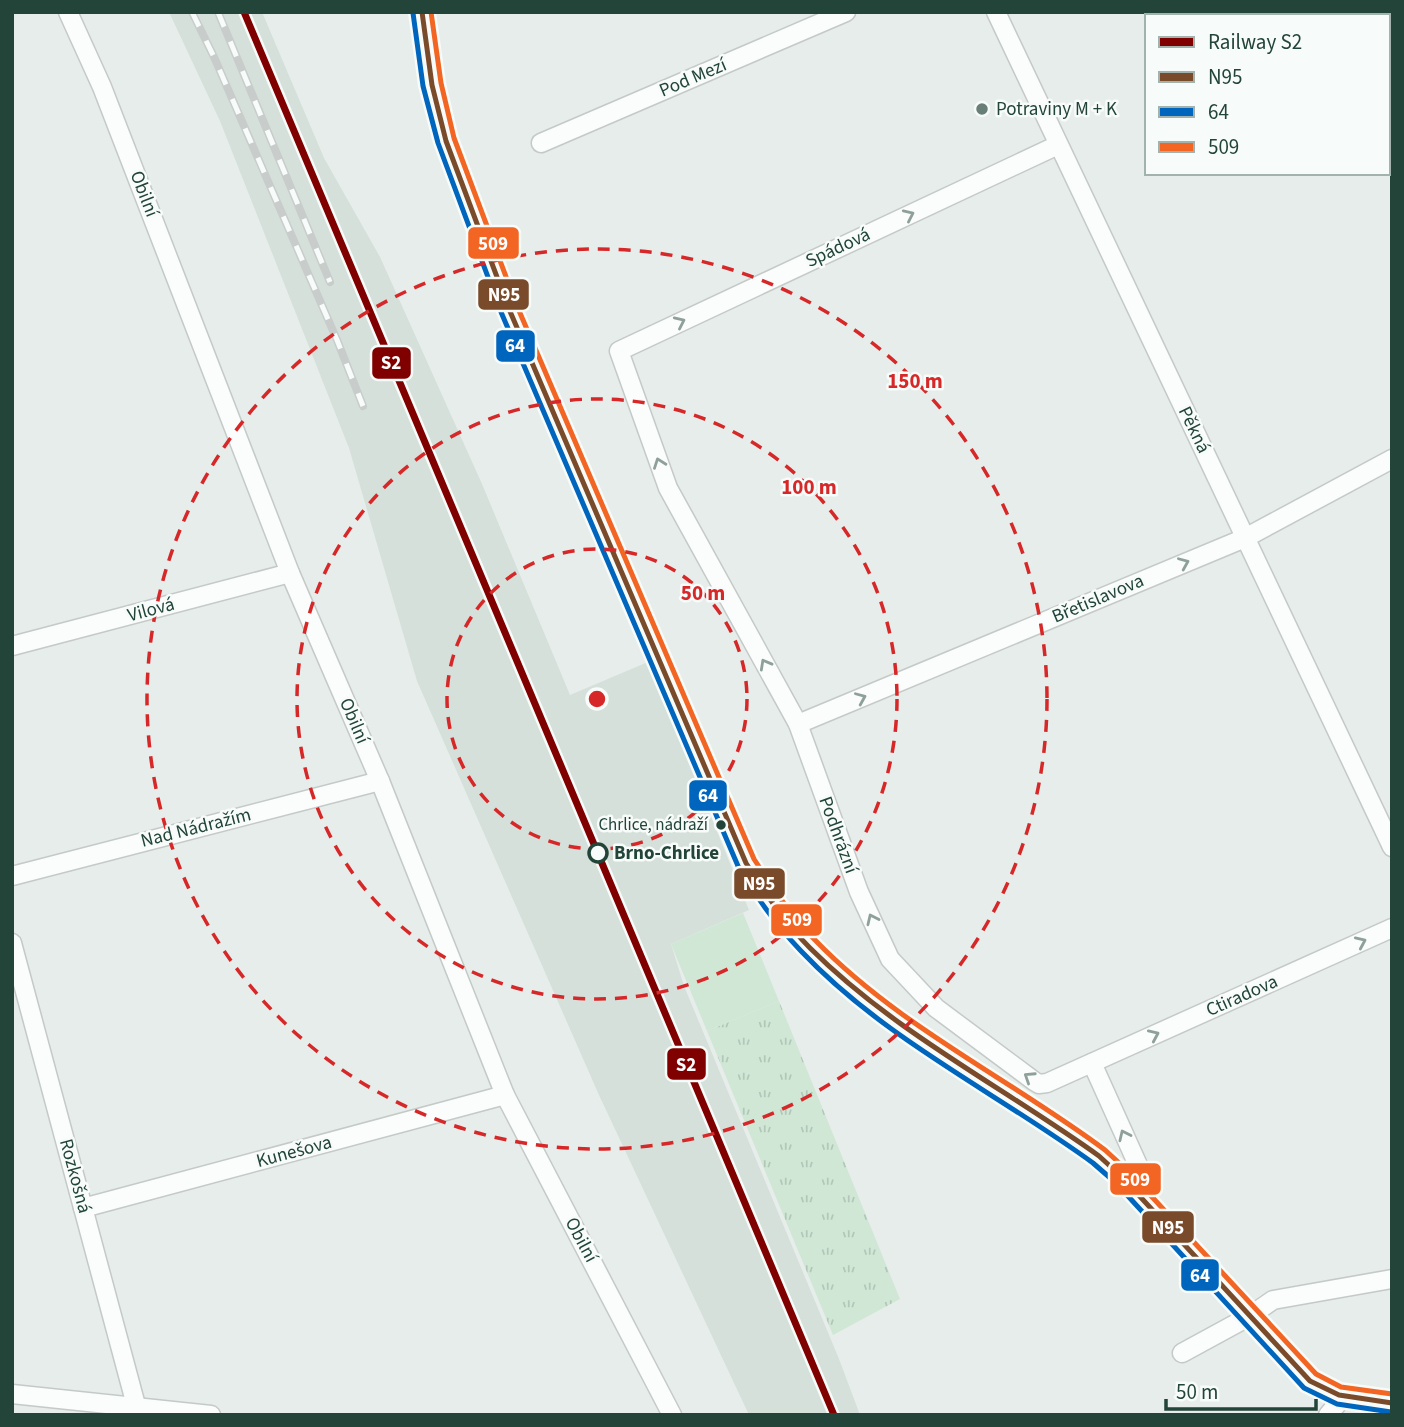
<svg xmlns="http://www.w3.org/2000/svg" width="1404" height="1427" viewBox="0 0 1404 1427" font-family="'Source Sans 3',sans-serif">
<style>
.built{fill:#d5e0da}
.grass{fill:url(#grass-tufts)}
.park{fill:#d0e7d6}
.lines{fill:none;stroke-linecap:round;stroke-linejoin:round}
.street-casing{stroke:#c4cac7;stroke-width:21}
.street{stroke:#fbfcfc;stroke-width:18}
.rail-casing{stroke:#c8cdcb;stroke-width:8}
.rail{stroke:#f7fbf9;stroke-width:5;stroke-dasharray:16;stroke-linecap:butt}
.bus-1-casing{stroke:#f7fbf9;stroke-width:10}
.bus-2-casing{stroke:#f7fbf9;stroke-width:10}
.bus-3-casing{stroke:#f7fbf9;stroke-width:10}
.bus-1{stroke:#7a4b2a;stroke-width:5}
.bus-2{stroke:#0065bd;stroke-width:5}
.bus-3{stroke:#f26522;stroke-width:5}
.rail-1-casing{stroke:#f7fbf9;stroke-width:12}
.rail-1{stroke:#800000;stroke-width:7}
.oneway{stroke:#8ea09a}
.ring{fill:none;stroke:#d62828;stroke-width:3.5;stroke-dasharray:12 9}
.poi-dot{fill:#677f77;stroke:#f7fbf9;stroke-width:2.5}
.bus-dot{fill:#224439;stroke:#f7fbf9;stroke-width:2.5}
.stop-dot{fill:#f7fbf9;stroke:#224439;stroke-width:3.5}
.labels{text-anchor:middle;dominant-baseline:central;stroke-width:5;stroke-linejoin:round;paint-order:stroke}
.bus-label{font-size:17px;fill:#224439;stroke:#f7fbf9;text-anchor:end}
.street-label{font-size:19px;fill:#224439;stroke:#f7fbf9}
.poi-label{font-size:19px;fill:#224439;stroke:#f7fbf9;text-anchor:start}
.stop-label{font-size:19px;font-weight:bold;fill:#224439;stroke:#f7fbf9;text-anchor:start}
.centre{fill:#d62828;stroke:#f7fbf9;stroke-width:3.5}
.ring-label{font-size:21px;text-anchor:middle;font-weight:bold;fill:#d62828;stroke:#f7fbf9;stroke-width:5;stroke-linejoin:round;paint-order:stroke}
.line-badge{stroke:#f7fbf9;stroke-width:2.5}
.badge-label{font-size:19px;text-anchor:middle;font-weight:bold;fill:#fff}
</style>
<defs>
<pattern id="grass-tufts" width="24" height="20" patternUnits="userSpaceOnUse" patternTransform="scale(1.75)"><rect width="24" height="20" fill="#d0e7d6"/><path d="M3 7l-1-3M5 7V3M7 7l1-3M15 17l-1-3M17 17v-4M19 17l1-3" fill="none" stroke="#b2c7b8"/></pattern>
</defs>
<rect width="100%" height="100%" fill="#e7edea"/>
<!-- built -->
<path class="built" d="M169 12H262L324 158 380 257 482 484 570 695 648 662 749 910 671 944 684 986 839 1359 860 1415H749L599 1095 417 681 349 448 220 121Z"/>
<!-- grass -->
<path class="grass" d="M779 1001 900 1299 833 1335 707 1031Z"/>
<!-- park -->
<path class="park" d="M743 913 779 1001 707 1031 671 944Z"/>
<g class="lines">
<defs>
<g id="street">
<path d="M68 12 102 87 290 573 380 781 505 1095 672 1415"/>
<path d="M422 12 432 85 446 141 509 309 746 863C765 893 785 922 810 948 894 1033 1005 1084 1099 1156L1122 1177 1310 1381C1333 1399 1365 1400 1392 1403"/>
<path d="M996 12 1392 847"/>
<path d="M1250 12 1252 16"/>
<path d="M1388 19 1392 17"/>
<path d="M541 143 846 12"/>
<path d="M1058 145 619 351 668 488 798 724 859 892 890 959 936 1008 1034 1081 1039 1084 1047 1083 1392 928"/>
<path d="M12 646 290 573"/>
<path d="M798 724 1245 538 1392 459"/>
<path d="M12 876 380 781"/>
<path d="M12 943 137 1409"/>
<path d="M1092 1063 1142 1174 1144 1187 1142 1199"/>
<path d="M83 1208 505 1095"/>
<path d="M1182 1353 1250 1316 1273 1300 1392 1279"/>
<path d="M12 1394 211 1415"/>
<path d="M1328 1415 1344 1396"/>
</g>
</defs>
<!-- street casing -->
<use href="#street" class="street-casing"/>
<!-- street -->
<use href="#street" class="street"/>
<defs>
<g id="rail">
<path d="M192 12 214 57 337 340 363 406"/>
<path d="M218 12 330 282"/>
</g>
</defs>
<!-- rail casing -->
<use href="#rail" class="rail-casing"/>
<!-- rail -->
<use href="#rail" class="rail"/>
<defs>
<path id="bus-1" d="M422 12 432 85 446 141 509 309 746 863C765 893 785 923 810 948 894 1032 1003 1087 1099 1156L1122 1177 1310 1381 1339 1395 1392 1403"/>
<path id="bus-2" d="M413 13 423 86 438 143 501 312 738 866C756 897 777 926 801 951 884 1039 997 1093 1093 1163L1116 1183 1304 1388 1337 1404 1391 1412"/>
<path id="bus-3" d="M431 12 441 83 454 138 517 306 754 859C772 887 791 916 815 940 898 1026 1010 1079 1105 1150L1128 1171 1316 1374 1341 1387 1392 1394"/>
</defs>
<!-- bus-1 casing -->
<use href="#bus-1" class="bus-1-casing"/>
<!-- bus-2 casing -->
<use href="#bus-2" class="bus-2-casing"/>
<!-- bus-3 casing -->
<use href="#bus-3" class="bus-3-casing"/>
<!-- bus-1 -->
<use href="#bus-1" class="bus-1"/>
<!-- bus-2 -->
<use href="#bus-2" class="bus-2"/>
<!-- bus-3 -->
<use href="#bus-3" class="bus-3"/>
<defs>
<path id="rail-1" d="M244 12 834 1415"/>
</defs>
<!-- rail-1 casing -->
<use href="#rail-1" class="rail-1-casing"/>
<!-- rail-1 -->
<use href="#rail-1" class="rail-1"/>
</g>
<!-- one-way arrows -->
<defs><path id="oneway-chevron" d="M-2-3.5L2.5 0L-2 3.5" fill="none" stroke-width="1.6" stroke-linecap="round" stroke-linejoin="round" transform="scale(1.75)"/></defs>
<g class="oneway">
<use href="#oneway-chevron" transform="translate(909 215) rotate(-25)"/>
<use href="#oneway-chevron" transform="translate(680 322) rotate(-25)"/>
<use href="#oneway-chevron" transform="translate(659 463) rotate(-110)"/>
<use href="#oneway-chevron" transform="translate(1184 563) rotate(-23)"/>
<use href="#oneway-chevron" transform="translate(765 664) rotate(-119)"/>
<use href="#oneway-chevron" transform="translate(861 698) rotate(-23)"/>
<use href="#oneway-chevron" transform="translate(872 919) rotate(-115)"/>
<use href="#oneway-chevron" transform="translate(1361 942) rotate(-24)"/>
<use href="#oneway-chevron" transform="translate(1154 1035) rotate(-24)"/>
<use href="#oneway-chevron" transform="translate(1029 1077) rotate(-147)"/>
<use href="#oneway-chevron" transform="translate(1124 1135) rotate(-115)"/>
</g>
<!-- distance rings -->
<g class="ring">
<circle cx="597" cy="699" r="150"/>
<circle cx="597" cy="699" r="300"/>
<circle cx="597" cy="699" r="450"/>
</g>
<!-- markers -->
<circle class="poi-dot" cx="982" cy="109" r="7"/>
<circle class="bus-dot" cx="721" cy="825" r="6"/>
<circle class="stop-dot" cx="598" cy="853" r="9"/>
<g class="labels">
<!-- bus labels -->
<g class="bus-label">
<text x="708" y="825">Chrlice, nádraží</text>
</g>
<!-- street labels -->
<g class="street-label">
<text transform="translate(693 78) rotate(-23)">Pod Mezí</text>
<text transform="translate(144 194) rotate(69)">Obilní</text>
<text transform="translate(838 248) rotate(-25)">Spádová</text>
<text transform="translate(1194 430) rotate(64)">Pěkná</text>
<text transform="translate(1098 599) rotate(-23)">Břetislavova</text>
<text transform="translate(151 610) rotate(-15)">Vilová</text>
<text transform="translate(354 721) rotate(67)">Obilní</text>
<text transform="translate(196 828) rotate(-14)">Nad Nádražím</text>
<text transform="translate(838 835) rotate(70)">Podhrázní</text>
<text transform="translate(1242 996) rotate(-24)">Ctiradova</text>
<text transform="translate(294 1152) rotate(-15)">Kunešova</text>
<text transform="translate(75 1176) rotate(75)">Rozkošná</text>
<text transform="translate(581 1240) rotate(62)">Obilní</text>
</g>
<!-- poi labels -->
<g class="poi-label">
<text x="996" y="109">Potraviny M + K</text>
</g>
<!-- stop labels -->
<g class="stop-label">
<text x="614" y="853">Brno-Chrlice</text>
</g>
</g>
<circle cx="597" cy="699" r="10" class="centre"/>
<g class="ring-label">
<text x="915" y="388">150 m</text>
<text x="809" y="494">100 m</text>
<text x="703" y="600">50 m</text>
</g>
<g class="line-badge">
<rect x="467" y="226" width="53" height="34" rx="7" fill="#f26522"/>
<rect x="477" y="278" width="53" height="33" rx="7" fill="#7a4b2a"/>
<rect x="495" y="329" width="41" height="34" rx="7" fill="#0065bd"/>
<rect x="371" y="346" width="41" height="34" rx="7" fill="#800000"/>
<rect x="688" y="779" width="40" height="33" rx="7" fill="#0065bd"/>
<rect x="733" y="867" width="53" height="33" rx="7" fill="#7a4b2a"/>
<rect x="770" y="903" width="53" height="34" rx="7" fill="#f26522"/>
<rect x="666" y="1047" width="41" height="34" rx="7" fill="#800000"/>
<rect x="1109" y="1162" width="53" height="34" rx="7" fill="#f26522"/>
<rect x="1141" y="1210" width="54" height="34" rx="7" fill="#7a4b2a"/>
<rect x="1180" y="1258" width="40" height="34" rx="7" fill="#0065bd"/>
</g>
<g class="badge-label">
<text x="493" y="250">509</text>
<text x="504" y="301">N95</text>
<text x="515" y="352">64</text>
<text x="391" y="369">S2</text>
<text x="708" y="802">64</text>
<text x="759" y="890">N95</text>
<text x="797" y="926">509</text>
<text x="686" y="1071">S2</text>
<text x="1135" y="1186">509</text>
<text x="1168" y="1234">N95</text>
<text x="1200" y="1282">64</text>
</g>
<!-- border -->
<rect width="1404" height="1427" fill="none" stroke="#224439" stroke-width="28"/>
<!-- legend -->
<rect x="1145" y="14" width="245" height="161" fill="#f7fbf9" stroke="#a2b2ac" stroke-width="2"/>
<rect x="1159" y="37" width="35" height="10" fill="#800000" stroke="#a2b2ac" stroke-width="2"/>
<text x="1208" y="49" font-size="21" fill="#224439">Railway S2</text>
<rect x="1159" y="72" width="35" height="10" fill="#7a4b2a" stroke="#a2b2ac" stroke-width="2"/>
<text x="1208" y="84" font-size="21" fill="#224439">N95</text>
<rect x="1159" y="107" width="35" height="10" fill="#0065bd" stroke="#a2b2ac" stroke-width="2"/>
<text x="1208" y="119" font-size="21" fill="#224439">64</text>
<rect x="1159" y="142" width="35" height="10" fill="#f26522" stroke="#a2b2ac" stroke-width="2"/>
<text x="1208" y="154" font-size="21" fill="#224439">509</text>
<!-- scale -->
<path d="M1166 1399v10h150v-10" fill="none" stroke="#224439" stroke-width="3.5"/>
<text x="1176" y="1399" font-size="21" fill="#224439" stroke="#f7fbf9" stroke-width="5" paint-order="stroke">50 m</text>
</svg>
